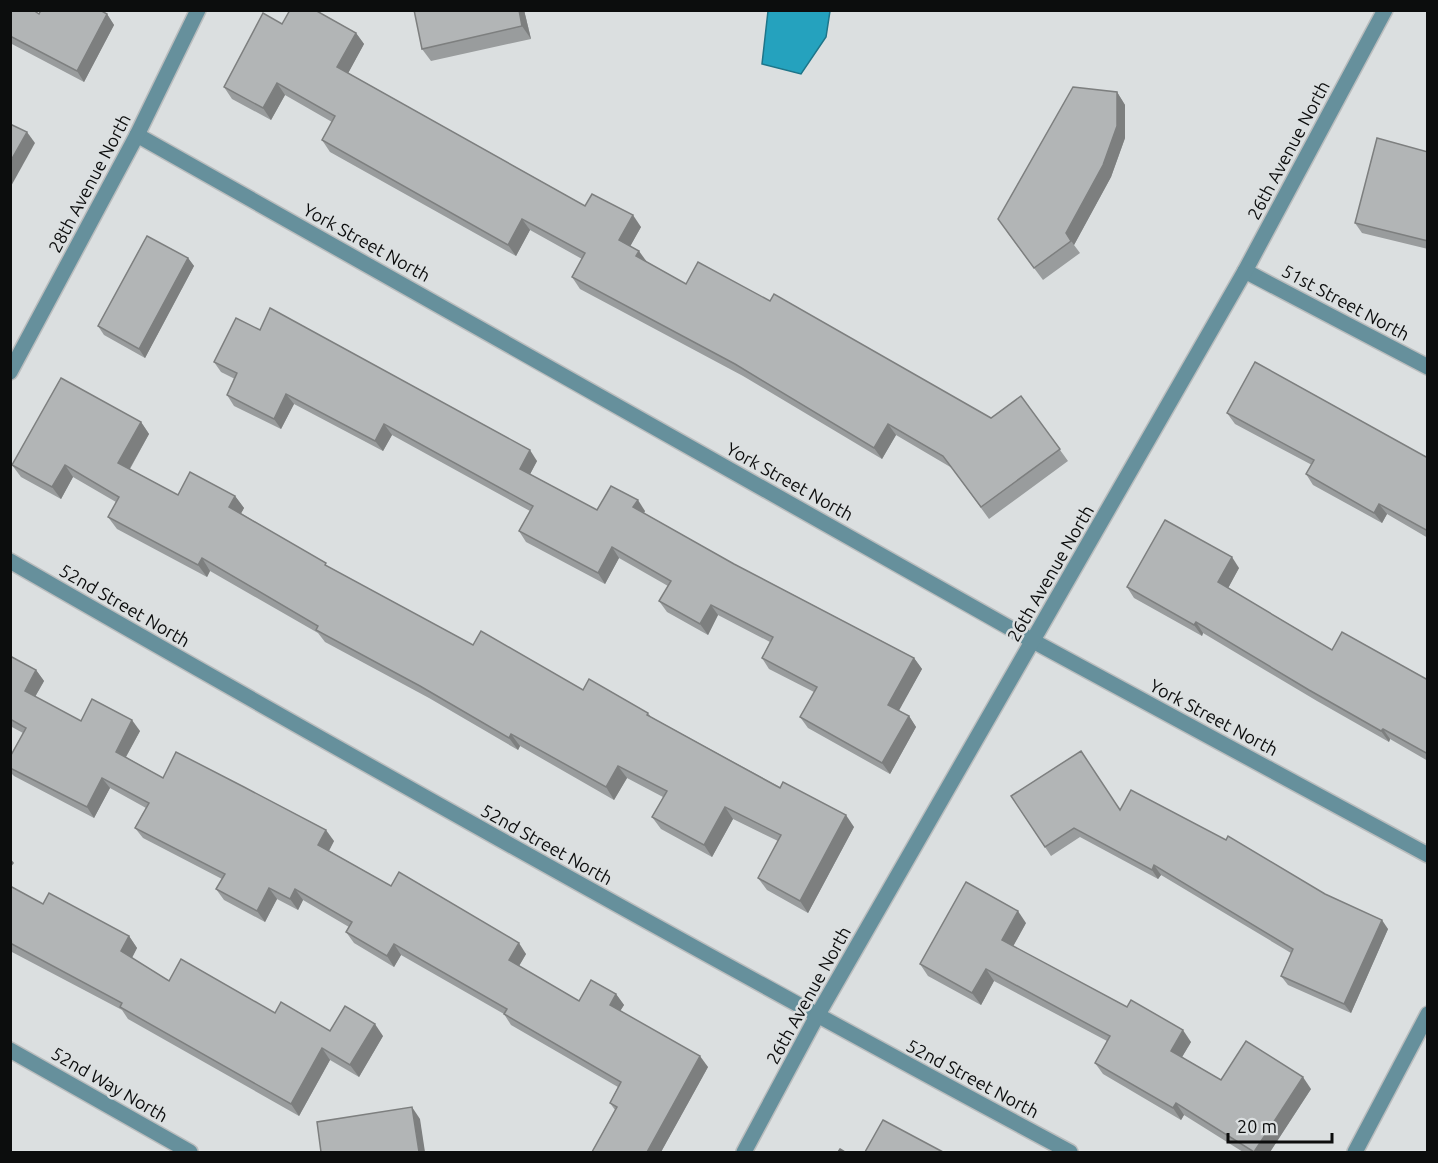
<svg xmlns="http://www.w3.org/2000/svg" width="1438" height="1163" viewBox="0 0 1438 1163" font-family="Ubuntu,sans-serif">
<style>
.water{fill:#25a2be;stroke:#1e7589;stroke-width:1.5}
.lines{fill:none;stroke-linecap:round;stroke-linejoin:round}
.minor-casing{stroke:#babdbe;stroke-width:18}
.minor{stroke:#66909c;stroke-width:15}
.wall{fill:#999c9d}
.shaded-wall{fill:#7d7f7f}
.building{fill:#b2b5b6;stroke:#7d7f7f;stroke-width:1.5}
.labels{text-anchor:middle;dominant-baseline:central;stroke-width:5;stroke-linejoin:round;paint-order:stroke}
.street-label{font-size:18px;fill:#0c0d0d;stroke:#dbdfe0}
</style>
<rect width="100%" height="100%" fill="#dbdfe0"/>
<!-- water -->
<path class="water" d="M768 11H830L826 37 801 74 762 64Z"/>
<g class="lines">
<defs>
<g id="minor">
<path d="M137 135 1033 641 1428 855"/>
<path d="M1245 271 1428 367"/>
<path d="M10 372 137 135 198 10"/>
<path d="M10 561C361 763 714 961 1070 1152"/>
<path d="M10 1050 190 1152"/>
<path d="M744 1152 817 1016 1245 271 1385 10"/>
<path d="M1355 1152 1428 1014"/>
</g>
</defs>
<!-- minor casing -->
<use href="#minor" class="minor-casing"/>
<!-- minor -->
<use href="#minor" class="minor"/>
</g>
<!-- wall -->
<g class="wall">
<path d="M10 10 39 14H107L114 25 84 82 10 43Z"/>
<path d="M524 10 531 39 431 61 422 49Z"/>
<path d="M282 24 356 33 364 44 348 73 585 206 641 227 630 246 647 262 686 284 991 418 1021 396 1068 461 989 519 952 468 896 435 882 459 743 376 580 289 572 277 582 259 530 230 516 256 330 152 322 140 332 122 285 95 271 120 232 99 224 87Z"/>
<path d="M1117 92 1125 105V138L1111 177 1074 245 1080 253 1043 280 1007 232Z"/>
<path d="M1428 152V249L1362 233 1355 223Z"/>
<path d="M188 258 194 266 145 358 104 335 98 326Z"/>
<path d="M260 330 537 461 530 474 597 510 645 511 644 513 734 564 914 658 922 669 898 711 909 716 916 727 890 774 808 728 800 717 814 692 769 669 762 658 770 642 718 615 708 635 667 612 659 601 668 586 619 558 605 584 526 542 519 531 530 511 392 435 383 451 294 404 281 429 234 406 227 395 235 379 221 372 214 362Z"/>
<path d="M1227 413 1428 458V538L1387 514 1382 523 1313 485 1306 474 1312 465 1235 424Z"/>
<path d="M141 422 149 434 130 469 178 495 235 496 244 508 241 513 329 567 473 645 583 690 648 713 651 717 854 827 808 913 767 890 758 878 778 841 733 819 712 857 661 829 652 817 663 797 627 778 614 800 520 746 518 750 429 698 325 642 318 633 210 571 207 577 117 529 108 517 116 502 73 477 61 499 21 477 12 465Z"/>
<path d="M1239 568 1228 588 1332 650 1428 680V761L1390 739 1389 742 1317 701 1203 633 1202 636 1134 598 1127 587Z"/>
<path d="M10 656 36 670 44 681 35 697 81 721 140 731 126 757 163 778 334 841 329 851 391 886 526 954 519 966 579 1001 616 994 624 1005 620 1011 708 1067 661 1152H592L615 1110 610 1103 618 1087 511 1025 504 1014 401 955 394 967 354 943 346 932 349 927 303 900 298 910 277 899 265 922 224 900 216 889 222 879 143 838 135 828 146 808 110 788 94 818 14 776 10 772V757L23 733 10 726Z"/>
<path d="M1011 796 1120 810 1325 894 1388 929 1351 1013 1288 985 1281 976 1291 953 1161 875 1158 879 1080 837 1051 856Z"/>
<path d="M10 886 43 904 129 936 137 948 132 958 169 981 330 1031 383 1036 359 1077 330 1060 299 1116 128 1019 122 1010 10 951Z"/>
<path d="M1026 923 1013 946 1191 1042 1182 1057 1221 1080 1311 1089 1270 1152H1243L1184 1115 1181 1120 1103 1074 1095 1063 1107 1041 994 981 981 1005 928 976 920 964Z"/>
</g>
<!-- shaded-wall -->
<g class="shaded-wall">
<path d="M519 10H524L531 39 522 26Z"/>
<path d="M107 14 114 25 84 82 77 71Z"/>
<path d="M356 33 364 44 345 79 337 67Z"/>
<path d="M277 83 285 95 271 120 263 108Z"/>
<path d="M1117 92 1125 105V138L1111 177 1074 245 1066 233Z"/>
<path d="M27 132 35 143 10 188V162Z"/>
<path d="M633 215 641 227 627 252 619 240Z"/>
<path d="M522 219 530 230 516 256 508 245Z"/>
<path d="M639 251 647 262 636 256Z"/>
<path d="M188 258 194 266 145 358 139 349Z"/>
<path d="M286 394 294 404 281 429 274 419Z"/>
<path d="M141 422 149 434 126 475 118 463Z"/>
<path d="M384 424 392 435 383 451 375 441Z"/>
<path d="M888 424 896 435 882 459 874 448Z"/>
<path d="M530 450 537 461 527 480 520 469Z"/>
<path d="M65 465 73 477 61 499 52 487Z"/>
<path d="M235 496 244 508 238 519 229 507Z"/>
<path d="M638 500 645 511 641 518 633 507Z"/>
<path d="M1379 504 1387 514 1382 523 1374 513Z"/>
<path d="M612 547 619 558 605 584 598 573Z"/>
<path d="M1232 557 1239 568 1226 592 1218 582Z"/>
<path d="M202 558 210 571 207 577 198 565Z"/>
<path d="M711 605 718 615 708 635 700 624Z"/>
<path d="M1196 622 1203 633 1202 636 1194 625Z"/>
<path d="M914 658 922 669 896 716 888 705Z"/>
<path d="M36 670 44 681 32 702 25 691Z"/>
<path d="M909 716 916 727 890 774 882 763Z"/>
<path d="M132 720 140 731 123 762 116 752Z"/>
<path d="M1383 729 1390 739 1389 742 1381 731Z"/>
<path d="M511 734 520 746 518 750 509 738Z"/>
<path d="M618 766 627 778 614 800 606 787Z"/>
<path d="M102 778 110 788 94 818 87 807Z"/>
<path d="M725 807 733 819 712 857 704 845Z"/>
<path d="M846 815 854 827 808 913 800 901Z"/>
<path d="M326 830 334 841 326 856 318 845Z"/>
<path d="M10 858 14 863 10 868Z"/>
<path d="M1154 865 1161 875 1158 879 1152 870Z"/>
<path d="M269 888 277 899 265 922 257 911Z"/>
<path d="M295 889 303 900 298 910 290 899Z"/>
<path d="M1018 911 1026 923 1010 952 1002 940Z"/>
<path d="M1382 920 1388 929 1351 1013 1344 1004Z"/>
<path d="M129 936 137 948 129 963 121 951Z"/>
<path d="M519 943 526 954 516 971 509 960Z"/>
<path d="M394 944 401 955 394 967 387 956Z"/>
<path d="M986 969 994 981 981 1005 972 993Z"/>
<path d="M616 994 624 1005 617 1016 610 1005Z"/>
<path d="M375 1024 383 1036 359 1077 350 1065Z"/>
<path d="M1183 1030 1191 1042 1179 1062 1171 1051Z"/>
<path d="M322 1048 330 1060 299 1116 291 1104Z"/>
<path d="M700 1056 708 1067 661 1152H647Z"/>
<path d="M1303 1077 1311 1089 1270 1152H1254Z"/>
<path d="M1176 1103 1184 1115 1181 1120 1173 1108Z"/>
<path d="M412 1107 420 1119 425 1152H419Z"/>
</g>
<!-- building -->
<g class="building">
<path d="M10 10H33L39 14 41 10H100L107 14 77 71 10 36Z"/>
<path d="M290 10H315L356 33 337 67 585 206 592 194 633 215 619 240 639 251 636 256 686 284 698 262 770 301 774 294 991 418 1021 396 1060 449 981 507 943 456 888 424 874 448 735 364 572 277 585 253 522 219 508 245 322 140 335 116 277 83 263 108 224 87 263 13 282 24Z"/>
<path d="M414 10H519L522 26 422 49Z"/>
<path d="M1073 87 1117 92V126L1103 165 1066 233 1071 241 1034 268 998 219Z"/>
<path d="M10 124 27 132 10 162Z"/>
<path d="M1377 138 1428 152V241L1355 223Z"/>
<path d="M147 236 188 258 139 349 98 326Z"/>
<path d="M270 308 530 450 520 469 597 510 611 486 638 500 633 507 734 564 914 658 888 705 909 716 882 763 800 717 817 687 762 658 773 637 711 605 700 624 659 601 671 581 612 547 598 573 519 531 533 506 384 424 375 441 286 394 274 419 227 395 237 373 214 362 236 318 260 330Z"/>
<path d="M1255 362 1428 458V531L1379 504 1374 513 1306 474 1314 460 1227 413Z"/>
<path d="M61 378 141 422 118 463 178 495 190 472 235 496 229 507 326 563 325 565 473 645 481 631 583 690 589 679 648 713 647 715 780 788 783 782 846 815 800 901 758 878 781 835 725 807 704 845 652 817 667 791 618 766 606 787 511 734 509 738 420 686 316 630 318 626 202 558 198 565 108 517 119 497 65 465 52 487 12 465Z"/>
<path d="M1165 520 1232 557 1218 582 1332 650 1342 632 1428 680V754L1383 729 1381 731 1309 690 1196 622 1194 625 1127 587Z"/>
<path d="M10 656 36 670 25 691 81 721 92 699 132 720 116 752 163 778 176 752 244 787 326 830 318 845 391 886 399 872 519 943 509 960 579 1001 591 980 616 994 610 1005 700 1056 647 1152H592L617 1107 610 1103 621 1082 504 1014 507 1009 394 944 387 956 346 932 352 922 295 889 290 899 269 888 257 911 216 889 225 874 135 828 149 803 102 778 87 807 10 768V757L26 728 10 719Z"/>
<path d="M1081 751 1120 810 1131 790 1226 840 1228 836 1325 894 1382 920 1344 1004 1281 976 1293 949 1154 865 1152 870 1074 828 1045 847 1011 796Z"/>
<path d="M966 882 1018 911 1002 940 1127 1007 1131 1000 1183 1030 1171 1051 1221 1080 1246 1041 1303 1077 1254 1152 1176 1103 1173 1108 1095 1063 1110 1036 986 969 972 993 920 964Z"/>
<path d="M10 886 43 904 49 893 129 936 121 951 169 981 181 959 275 1013 281 1002 330 1031 345 1006 375 1024 350 1065 322 1048 291 1104 120 1007 122 1003 10 943Z"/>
<path d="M412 1107 419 1152H321L317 1122Z"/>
<path d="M883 1120 943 1152H865Z"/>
<path d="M840 1149 845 1152H838Z"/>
</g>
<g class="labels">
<!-- street labels -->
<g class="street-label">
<text transform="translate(1288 150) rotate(-62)">26th Avenue North</text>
<text transform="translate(89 183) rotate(-62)">28th Avenue North</text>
<text transform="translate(367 242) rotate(29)">York Street North</text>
<text transform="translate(1346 302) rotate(28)">51st Street North</text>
<text transform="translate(790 481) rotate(29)">York Street North</text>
<text transform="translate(1050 573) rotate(-60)">26th Avenue North</text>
<text transform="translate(125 605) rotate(30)">52nd Street North</text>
<text transform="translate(1214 717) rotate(28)">York Street North</text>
<text transform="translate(547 844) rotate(29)">52nd Street North</text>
<text transform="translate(808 995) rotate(-61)">26th Avenue North</text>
<text transform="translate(973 1078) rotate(28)">52nd Street North</text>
<text transform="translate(110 1084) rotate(30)">52nd Way North</text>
</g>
</g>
<!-- border -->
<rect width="1438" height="1163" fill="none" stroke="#0c0d0d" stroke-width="24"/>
<!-- scale -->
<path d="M1228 1133v9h104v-9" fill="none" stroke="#0c0d0d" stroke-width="3"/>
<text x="1237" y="1133" font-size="18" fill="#0c0d0d" stroke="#dbdfe0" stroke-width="4.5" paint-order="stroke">20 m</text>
</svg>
